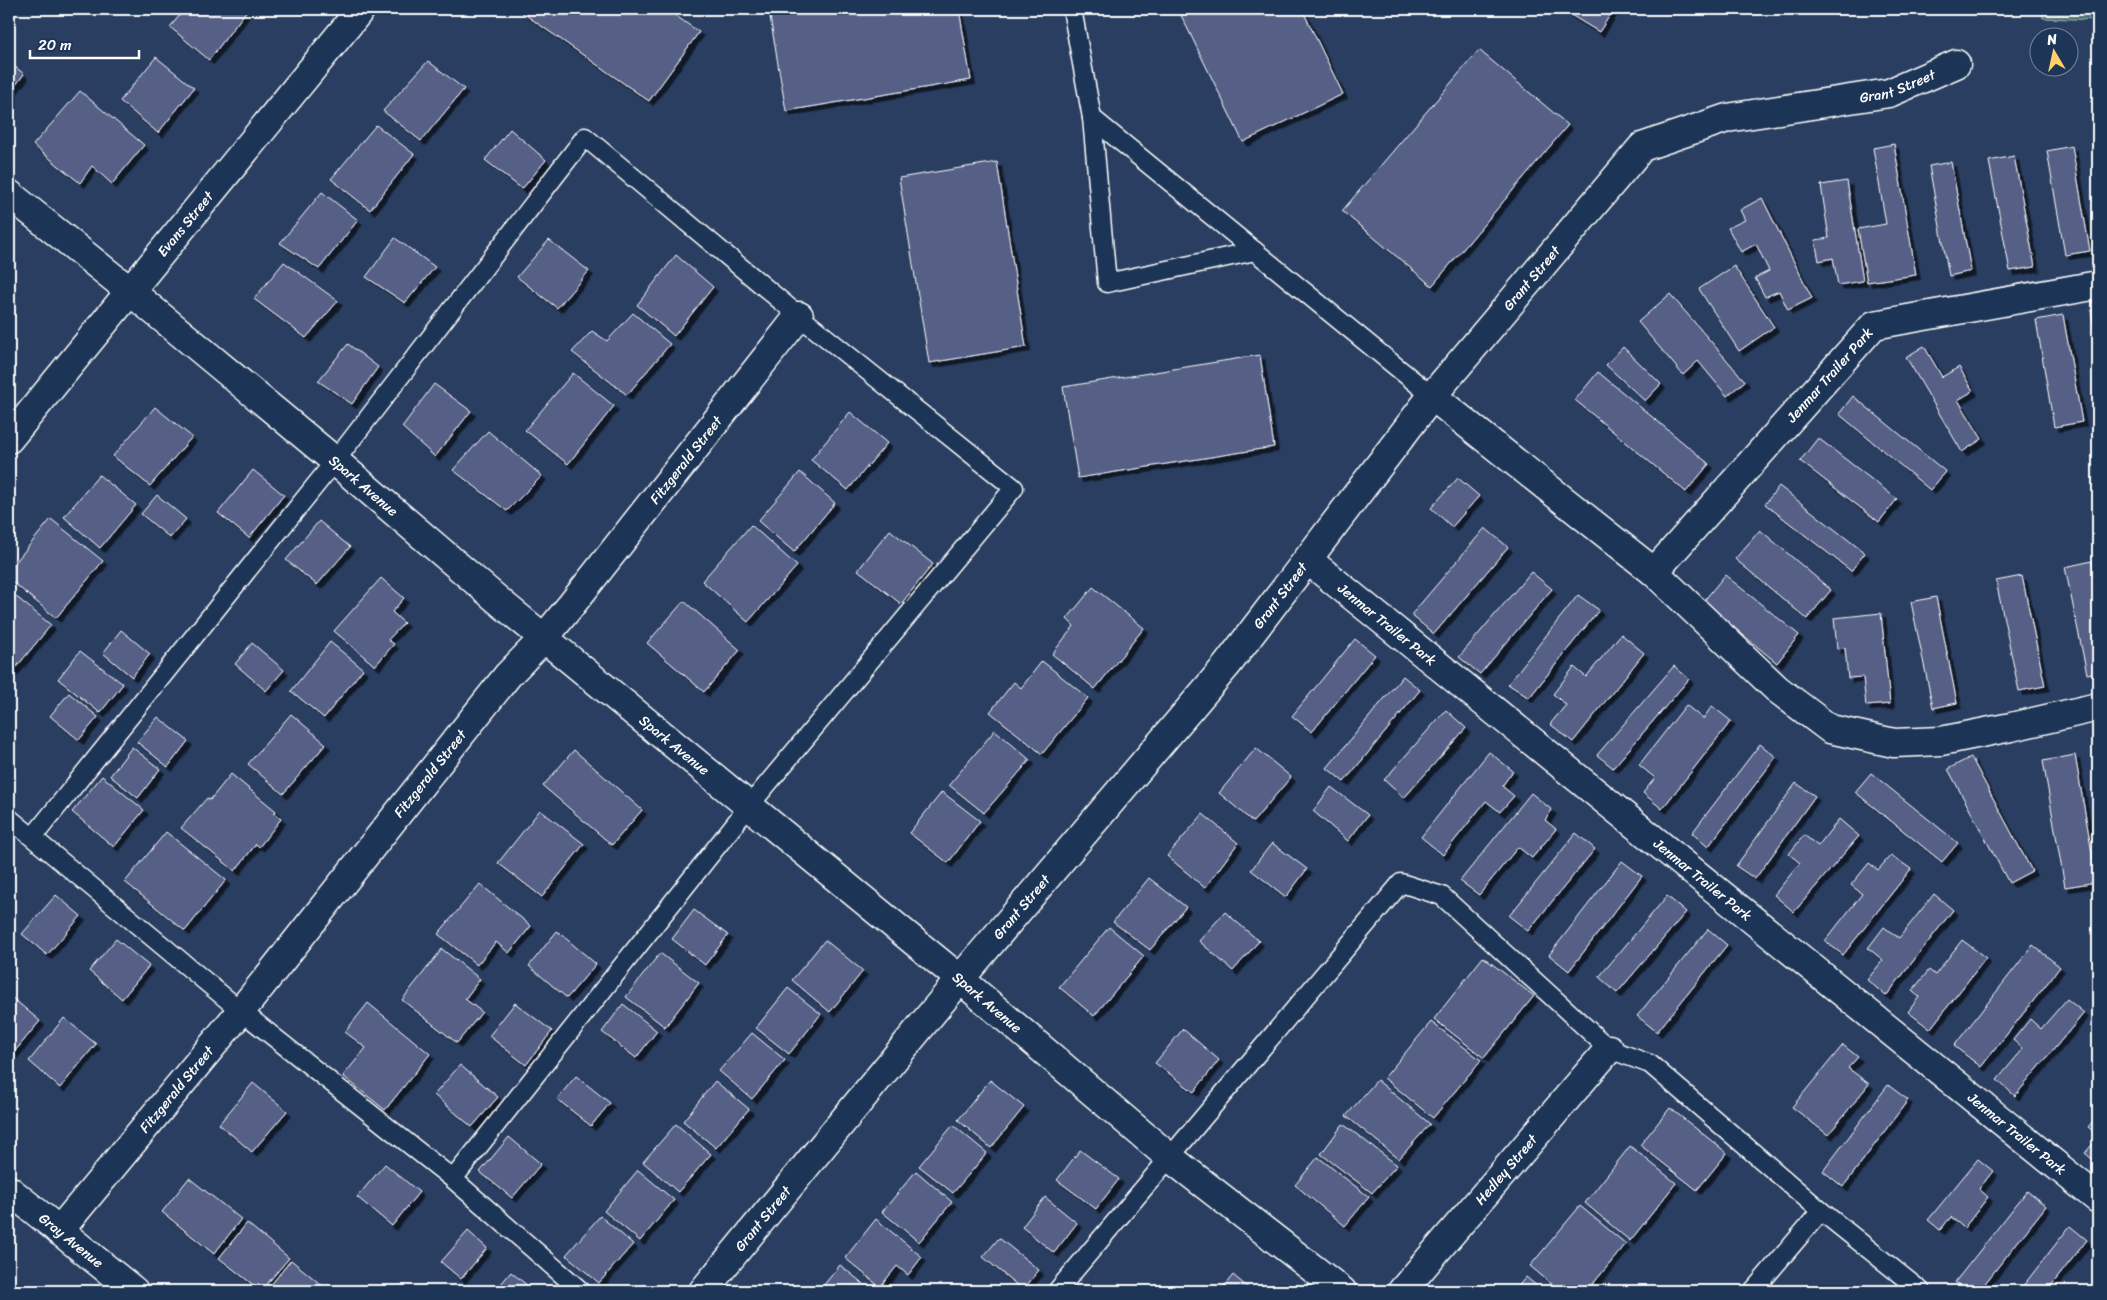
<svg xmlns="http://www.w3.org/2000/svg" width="2107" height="1300" viewBox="0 0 2107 1300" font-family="Sriracha,sans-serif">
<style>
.green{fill:#4a7072;stroke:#a4b8b8}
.building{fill:#576087;stroke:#fff;filter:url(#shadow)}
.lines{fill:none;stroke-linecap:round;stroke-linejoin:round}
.service-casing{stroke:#fff;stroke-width:21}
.minor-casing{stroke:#fff;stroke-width:31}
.tertiary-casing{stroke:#fff;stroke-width:31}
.service{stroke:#1d3557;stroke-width:18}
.minor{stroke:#1d3557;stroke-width:28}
.tertiary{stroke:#1d3557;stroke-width:28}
.labels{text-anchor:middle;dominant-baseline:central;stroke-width:4;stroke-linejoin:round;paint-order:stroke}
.street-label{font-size:14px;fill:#fff;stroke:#1d3557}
</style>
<defs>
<filter id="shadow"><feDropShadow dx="4.5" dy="4.5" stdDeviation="0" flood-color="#0009"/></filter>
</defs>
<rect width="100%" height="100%" fill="#293e61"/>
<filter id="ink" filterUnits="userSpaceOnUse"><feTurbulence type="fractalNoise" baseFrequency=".02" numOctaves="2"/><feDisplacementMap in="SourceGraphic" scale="10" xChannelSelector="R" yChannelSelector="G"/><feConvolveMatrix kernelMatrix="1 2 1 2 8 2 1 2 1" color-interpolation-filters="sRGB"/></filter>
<g filter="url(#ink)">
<!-- green -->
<path class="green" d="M2041 9H2098V20L2043 18Z"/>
<!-- building -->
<g class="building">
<path d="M185 9H248L209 60 170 27Z"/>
<path d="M517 9H666L699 32 649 101Z"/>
<path d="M821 9H959L971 80 786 111 770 17Z"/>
<path d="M1178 9H1302L1343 94 1243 142Z"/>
<path d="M1561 9H1614L1599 32Z"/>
<path d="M1479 50 1568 125 1432 286 1342 211Z"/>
<path d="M156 57 194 88 158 133 120 101Z"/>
<path d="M428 61 464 89 421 141 383 111Z"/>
<path d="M9 62 24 74 9 94Z"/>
<path d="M80 91 144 145 112 184 92 166 80 183 33 145Z"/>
<path d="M376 125 414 154 370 210 331 179Z"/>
<path d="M510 129 546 160 522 189 485 160Z"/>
<path d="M1894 144 1916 275 1867 282 1858 229 1886 224 1873 148Z"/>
<path d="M2072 146 2090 251 2065 255 2047 151Z"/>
<path d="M2014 156 2035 267 2010 271 1989 161Z"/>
<path d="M997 162 1026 347 929 363 899 178Z"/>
<path d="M1951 162 1971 271 1949 276 1929 166Z"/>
<path d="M1847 181 1863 281 1838 285 1833 258 1819 261 1815 240 1829 238 1821 185Z"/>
<path d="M322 192 358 220 319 269 280 243Z"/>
<path d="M1762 198 1812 298 1788 310 1779 291 1765 297 1755 278 1769 271 1756 244 1741 252 1728 228 1745 220 1740 210Z"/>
<path d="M395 238 435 267 405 303 366 277Z"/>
<path d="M549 240 589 271 557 308 517 277Z"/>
<path d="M676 255 713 287 674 336 637 305Z"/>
<path d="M284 262 338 301 306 338 254 299Z"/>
<path d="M1734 266 1774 327 1739 351 1699 289Z"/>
<path d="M1670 294 1745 381 1727 396 1698 361 1683 375 1638 322Z"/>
<path d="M2098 309V356L2091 310Z"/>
<path d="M633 313 670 344 627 395 572 352 592 331 607 341Z"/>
<path d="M2063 315 2082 422 2054 427 2036 320Z"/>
<path d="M348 344 378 367 352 404 318 381Z"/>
<path d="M1924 346 1942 377 1959 367 1973 391 1958 400 1982 439 1962 452 1906 357Z"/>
<path d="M1623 347 1661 384 1645 401 1606 365Z"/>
<path d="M1260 355 1274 447 1078 478 1063 387Z"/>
<path d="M1598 372 1709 464 1686 492 1575 400Z"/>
<path d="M573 373 614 406 568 464 525 430Z"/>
<path d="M434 384 471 411 435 457 402 427Z"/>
<path d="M1853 396 1946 472 1930 490 1839 414Z"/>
<path d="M155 407 192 437 150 486 113 456Z"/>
<path d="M850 412 887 443 848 490 811 460Z"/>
<path d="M488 431 542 476 507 511 453 470Z"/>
<path d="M1818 438 1897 499 1879 522 1800 461Z"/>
<path d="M253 470 284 495 249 538 218 513Z"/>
<path d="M800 472 835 503 794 552 758 521Z"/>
<path d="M99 475 136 505 100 548 64 517Z"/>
<path d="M1458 478 1479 496 1452 527 1431 508Z"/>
<path d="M1779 486 1865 553 1851 571 1765 504Z"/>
<path d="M157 495 186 519 170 538 141 514Z"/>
<path d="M51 519 103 561 56 618 9 579V570Z"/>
<path d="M319 521 350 547 317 585 286 560Z"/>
<path d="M751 525 797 566 748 622 702 581Z"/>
<path d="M1485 528 1508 547 1434 634 1411 615Z"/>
<path d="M890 530 933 564 901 604 858 570Z"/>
<path d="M1760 530 1831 590 1807 619 1735 559Z"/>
<path d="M2092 561 2098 594V672L2087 674 2065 567Z"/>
<path d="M1531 572 1552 589 1480 674 1459 657Z"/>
<path d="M1725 575 1799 635 1777 663 1703 602Z"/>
<path d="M2022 576 2045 686 2019 691 1996 581Z"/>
<path d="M381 578 404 598 392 612 404 623 388 640 394 644 375 666 334 631Z"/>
<path d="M1093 587 1144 628 1095 689 1052 654 1074 626 1067 619Z"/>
<path d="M9 591 51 625 9 676Z"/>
<path d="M1578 595 1599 610 1529 698 1508 684Z"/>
<path d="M1936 597 1957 703 1933 708 1911 602Z"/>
<path d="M684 601 740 650 704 692 647 643Z"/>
<path d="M1881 613 1890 704 1866 706 1863 677 1848 678 1845 648 1837 649 1834 618Z"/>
<path d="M121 630 150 654 132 677 103 653Z"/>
<path d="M1621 634 1644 653 1573 742 1550 724 1566 705 1553 694 1574 667 1586 677Z"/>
<path d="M1355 639 1375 655 1312 732 1292 716Z"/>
<path d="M330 642 363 669 324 718 291 691Z"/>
<path d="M252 643 284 670 266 691 235 664Z"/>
<path d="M80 651 123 684 100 713 58 679Z"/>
<path d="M1042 661 1088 698 1042 754 990 712 1014 682 1021 688Z"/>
<path d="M1674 666 1689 679 1613 768 1597 755Z"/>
<path d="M1403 676 1420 690 1344 782 1327 768Z"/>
<path d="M69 693 98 717 79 740 50 716Z"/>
<path d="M1686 705 1703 719 1712 706 1731 721 1662 809 1643 793 1655 778 1639 765Z"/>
<path d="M1446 710 1466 728 1404 798 1384 780Z"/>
<path d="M291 714 326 744 283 794 248 764Z"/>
<path d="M158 717 188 741 168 767 137 742Z"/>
<path d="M995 730 1030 760 984 813 949 785Z"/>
<path d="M1760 744 1776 757 1708 847 1692 833Z"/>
<path d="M132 747 160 769 138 798 110 776Z"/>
<path d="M1256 748 1291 777 1253 822 1219 793Z"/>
<path d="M574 750 642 810 612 845 543 786Z"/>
<path d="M1489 752 1513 771 1502 786 1514 796 1500 812 1486 801 1443 855 1421 837Z"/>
<path d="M2075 755 2097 882 2065 887 2043 761Z"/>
<path d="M1971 757 2032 871 2009 883 1948 769Z"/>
<path d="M1871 773 1958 843 1942 862 1855 792Z"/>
<path d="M231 774 276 811 274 813 281 819 259 847 256 844 235 871 181 828 207 798 210 800Z"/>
<path d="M102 776 144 810 114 847 72 812Z"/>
<path d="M1796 783 1815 796 1755 879 1736 866Z"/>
<path d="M1331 787 1368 815 1348 841 1313 811Z"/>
<path d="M942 792 980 821 948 863 909 833Z"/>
<path d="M1531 793 1552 810 1545 820 1556 829 1532 858 1518 847 1479 895 1460 881Z"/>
<path d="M540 810 584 844 542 897 498 863Z"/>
<path d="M1203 814 1238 843 1205 888 1167 856Z"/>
<path d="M1839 819 1859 836 1794 912 1774 895 1800 863 1789 854 1804 835 1818 846Z"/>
<path d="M166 832 226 880 185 931 125 882Z"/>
<path d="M1576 833 1595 849 1528 931 1509 916Z"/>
<path d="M1272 843 1307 869 1286 897 1251 870Z"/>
<path d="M1891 855 1911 869 1843 955 1825 941 1862 894 1851 885 1869 863 1878 870Z"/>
<path d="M1622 861 1642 876 1569 971 1549 955Z"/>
<path d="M1149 878 1186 907 1150 950 1113 922Z"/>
<path d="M480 884 531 926 509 953 496 942 477 965 438 934Z"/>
<path d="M1934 894 1953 910 1886 996 1867 980 1883 960 1868 948 1884 927 1899 938Z"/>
<path d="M56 895 81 916 47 955 22 934Z"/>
<path d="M1667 896 1686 912 1617 993 1599 977Z"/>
<path d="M694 910 728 935 705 965 672 939Z"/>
<path d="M1225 912 1259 941 1233 971 1199 941Z"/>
<path d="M1109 927 1144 956 1094 1016 1059 987Z"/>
<path d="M1708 929 1727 945 1657 1032 1637 1016Z"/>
<path d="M557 931 596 964 567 998 529 966Z"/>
<path d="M116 939 149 966 122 999 89 971Z"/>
<path d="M825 940 863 971 830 1012 792 980Z"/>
<path d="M1962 940 1986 958 1930 1029 1908 1012 1919 997 1912 991 1929 970 1935 975Z"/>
<path d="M2033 945 2060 967 1981 1067 1954 1046Z"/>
<path d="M442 949 480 979 465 999 482 1012 457 1043 402 1000Z"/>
<path d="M660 953 699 983 665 1027 626 997Z"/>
<path d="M1483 957 1534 996 1484 1058 1434 1019Z"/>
<path d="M788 988 821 1014 789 1054 756 1028Z"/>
<path d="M9 995 40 1021 11 1056 9 1054Z"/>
<path d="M2067 999 2084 1013 2015 1096 1997 1080 2023 1049 2013 1040 2030 1019 2041 1029Z"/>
<path d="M368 1003 430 1054 385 1110 343 1076 366 1048 345 1032Z"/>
<path d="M515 1003 552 1031 526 1065 489 1036Z"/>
<path d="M623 1004 657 1031 636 1058 602 1032Z"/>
<path d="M64 1018 96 1044 60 1088 29 1061Z"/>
<path d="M1431 1022 1481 1060 1433 1118 1384 1078Z"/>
<path d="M1183 1029 1219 1060 1194 1092 1155 1063Z"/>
<path d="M752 1033 785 1060 752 1099 719 1071Z"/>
<path d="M1843 1045 1858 1057 1848 1068 1869 1084 1828 1135 1792 1107Z"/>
<path d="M460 1065 498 1097 472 1127 434 1095Z"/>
<path d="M576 1076 610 1103 591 1126 557 1099Z"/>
<path d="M990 1080 1024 1107 991 1148 958 1120Z"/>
<path d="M1377 1080 1430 1124 1399 1159 1346 1116Z"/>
<path d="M715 1081 749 1109 716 1148 683 1121Z"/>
<path d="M253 1083 287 1111 252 1152 219 1124Z"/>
<path d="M1888 1085 1908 1100 1843 1187 1823 1171Z"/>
<path d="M1670 1108 1727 1153 1697 1190 1640 1145Z"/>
<path d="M2098 1115V1135L2088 1127Z"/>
<path d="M676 1124 711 1154 678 1192 643 1162Z"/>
<path d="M1343 1124 1397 1165 1372 1193 1321 1154Z"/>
<path d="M953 1125 987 1153 953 1193 919 1166Z"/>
<path d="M509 1137 541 1164 512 1198 480 1172Z"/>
<path d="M2098 1138V1164L2085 1153Z"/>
<path d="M1630 1146 1676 1183 1630 1241 1585 1203Z"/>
<path d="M1080 1150 1119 1179 1096 1209 1057 1180Z"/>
<path d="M1318 1157 1369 1197 1345 1226 1295 1185Z"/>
<path d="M1978 1159 1993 1171 1979 1189 1988 1197 1964 1228 1951 1217 1940 1230 1928 1220Z"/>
<path d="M385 1164 419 1192 392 1226 357 1197Z"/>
<path d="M638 1170 674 1200 640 1241 604 1211Z"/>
<path d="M916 1171 952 1202 919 1242 882 1212Z"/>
<path d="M189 1178 241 1219 214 1254 162 1212Z"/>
<path d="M2027 1191 2046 1206 1979 1291H1967L1955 1282Z"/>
<path d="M1045 1197 1077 1223 1054 1253 1022 1227Z"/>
<path d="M1580 1206 1626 1244 1587 1291H1560L1530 1266Z"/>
<path d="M600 1216 633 1244 599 1283 566 1255Z"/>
<path d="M876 1219 922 1257 908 1275 897 1266 880 1287 845 1258Z"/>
<path d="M247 1223 289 1258 261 1291 219 1258Z"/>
<path d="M2070 1226 2087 1240 2047 1291H2019Z"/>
<path d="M468 1231 487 1248 461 1279 441 1262Z"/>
<path d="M999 1238 1039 1270 1023 1290 983 1257Z"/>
<path d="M291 1260 329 1291H266Z"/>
<path d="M840 1265 871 1290 870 1291H819Z"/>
<path d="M511 1272 534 1291H495Z"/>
<path d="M1233 1275 1252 1291H1220Z"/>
<path d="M1526 1277 1543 1291H1514Z"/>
</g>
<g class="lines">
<defs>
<g id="service">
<path d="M1072 9 1092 118 1432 396"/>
<path d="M1092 118 1107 283 1255 251"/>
<path d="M9 818 241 1011 453 1179 581 1291"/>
<path d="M33 837 335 461 585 137 799 316 1014 488 749 806 453 1179"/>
<path d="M1057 1291 1401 883 1442 896 1609 1049 1650 1064 1821 1211 1921 1291"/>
<path d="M1753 1291 1821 1211"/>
</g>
<g id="minor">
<path id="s1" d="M9 194 130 291 335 461 506 607 960 979 1169 1157 1342 1291"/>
<path d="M1432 396 1654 572 1777 689 1830 729 1894 743 1941 741 2011 727 2098 707"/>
<path id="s2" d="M9 439 361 9"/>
<path id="s3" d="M1308 560 2098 1199"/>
<path id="s4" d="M1654 572 1874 325 2098 285"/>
<path id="s5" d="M59 1231 241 1011 508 675 545 637 572 604 799 316"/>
<path id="s6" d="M703 1291 960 979 1227 665 1432 396 1642 147 1727 118 1889 93 1956 64"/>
<path id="s7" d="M1402 1291 1609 1049"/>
</g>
<g id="tertiary">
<path id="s8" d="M9 1190 134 1291"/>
</g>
</defs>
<!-- service casing -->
<use href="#service" class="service-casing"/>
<!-- minor casing -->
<use href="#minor" class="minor-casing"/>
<!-- tertiary casing -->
<use href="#tertiary" class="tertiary-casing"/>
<!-- service -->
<use href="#service" class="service"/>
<!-- minor -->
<use href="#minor" class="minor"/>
<!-- tertiary -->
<use href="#tertiary" class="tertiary"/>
</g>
</g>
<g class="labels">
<!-- street labels -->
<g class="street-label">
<text stroke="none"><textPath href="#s6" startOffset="1744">Grant Street</textPath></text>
<text stroke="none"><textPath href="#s2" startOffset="278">Evans Street</textPath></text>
<text stroke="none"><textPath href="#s6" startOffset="1309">Grant Street</textPath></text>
<text stroke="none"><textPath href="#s4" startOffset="264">Jenmar Trailer Park</textPath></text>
<text stroke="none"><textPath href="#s5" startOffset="994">Fitzgerald Street</textPath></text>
<text stroke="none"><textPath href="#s1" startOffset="459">Spark Avenue</textPath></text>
<text stroke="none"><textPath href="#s6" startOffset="904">Grant Street</textPath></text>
<text stroke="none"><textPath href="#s3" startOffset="102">Jenmar Trailer Park</textPath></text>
<text stroke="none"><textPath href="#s1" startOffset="864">Spark Avenue</textPath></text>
<text stroke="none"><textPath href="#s5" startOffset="589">Fitzgerald Street</textPath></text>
<text stroke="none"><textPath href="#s3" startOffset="508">Jenmar Trailer Park</textPath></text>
<text stroke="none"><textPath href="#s6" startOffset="499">Grant Street</textPath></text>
<text stroke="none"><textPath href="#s1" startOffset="1269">Spark Avenue</textPath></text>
<text stroke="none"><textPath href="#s5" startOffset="184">Fitzgerald Street</textPath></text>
<text stroke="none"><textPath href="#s3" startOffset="912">Jenmar Trailer Park</textPath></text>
<text stroke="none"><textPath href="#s7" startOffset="160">Hedley Street</textPath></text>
<text stroke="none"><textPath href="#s6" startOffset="94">Grant Street</textPath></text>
<text stroke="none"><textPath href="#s8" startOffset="80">Gray Avenue</textPath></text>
</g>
</g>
<!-- margin -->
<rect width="2107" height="1300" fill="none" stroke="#1d3557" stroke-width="30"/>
<rect x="15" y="15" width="2077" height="1270" fill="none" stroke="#fff" stroke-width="2" filter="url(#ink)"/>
<!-- north arrow -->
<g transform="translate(2054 52) rotate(351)"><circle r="24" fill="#1d3557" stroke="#77869a"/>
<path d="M0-4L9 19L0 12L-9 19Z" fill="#ffd166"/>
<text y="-8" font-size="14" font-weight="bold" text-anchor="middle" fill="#ffffff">N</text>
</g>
<!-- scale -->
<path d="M30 50v8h109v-8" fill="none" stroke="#ffffff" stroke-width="2.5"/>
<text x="38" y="50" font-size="15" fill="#ffffff" stroke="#1d3557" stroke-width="4" paint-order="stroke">20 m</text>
</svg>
